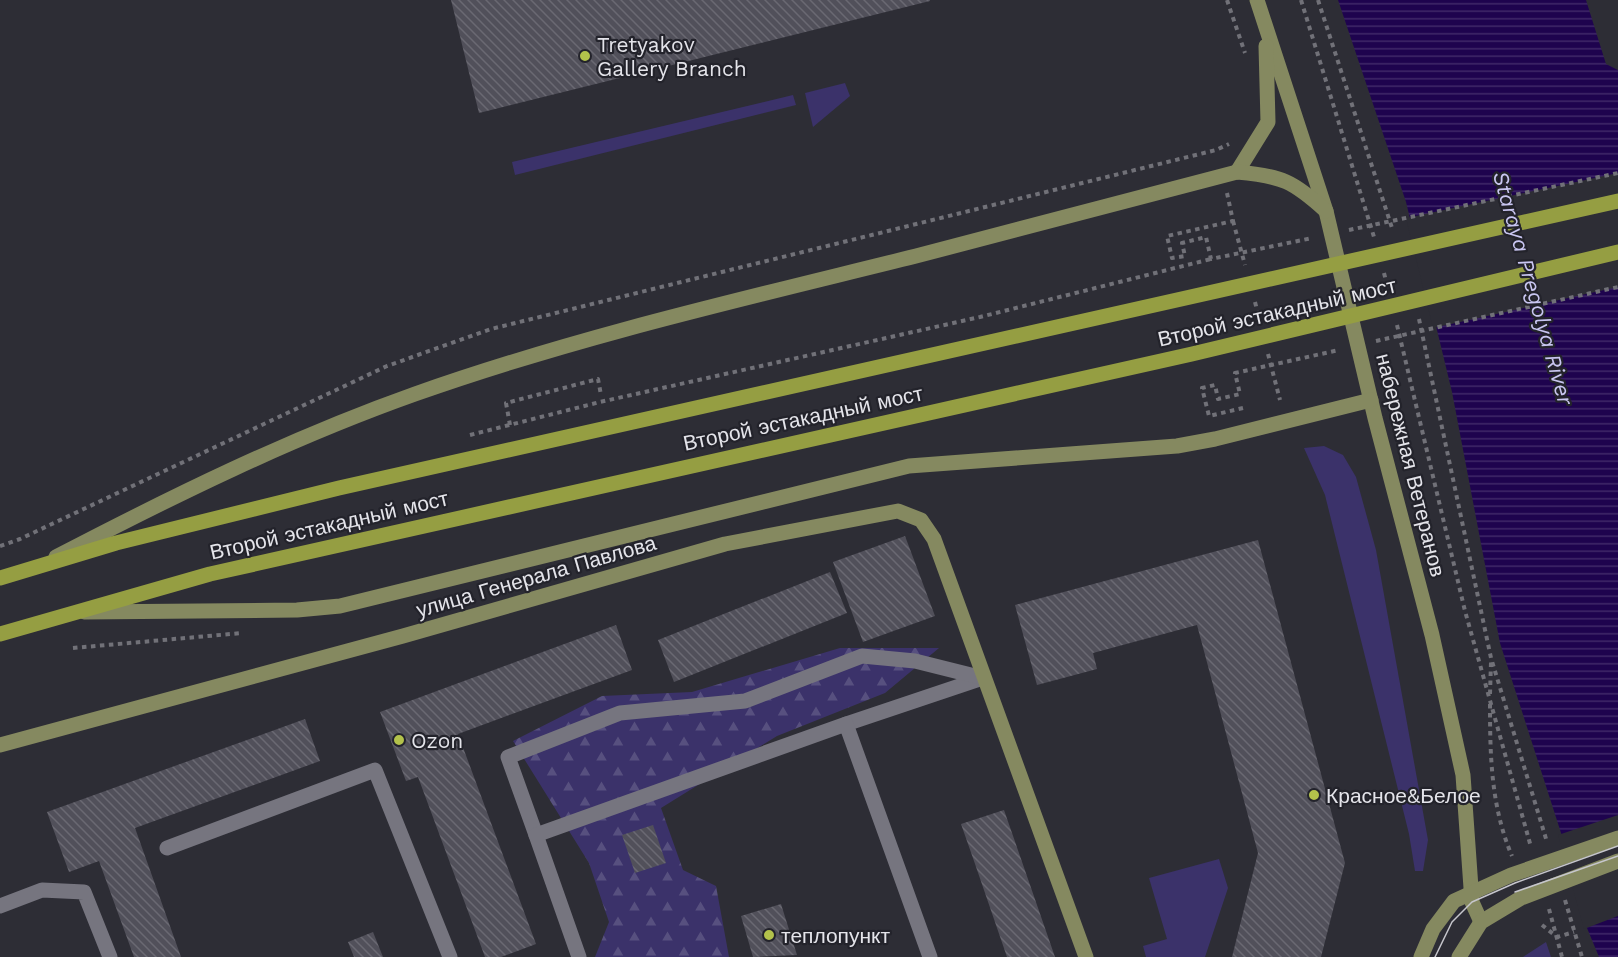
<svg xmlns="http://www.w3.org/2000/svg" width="1618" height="957" viewBox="0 0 1618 957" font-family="'Work Sans',sans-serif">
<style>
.grass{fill:#3b326a}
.forest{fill:url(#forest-firs)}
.water{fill:url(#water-rules)}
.pier{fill:#2d2d35}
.building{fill:url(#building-back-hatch)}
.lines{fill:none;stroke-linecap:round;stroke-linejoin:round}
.path{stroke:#717178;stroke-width:4;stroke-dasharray:4.5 4.5;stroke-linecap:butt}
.lane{stroke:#76757f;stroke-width:15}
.secondary{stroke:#858960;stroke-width:15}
.primary{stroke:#959e42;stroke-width:15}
.tram{stroke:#c6c6cc;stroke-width:1.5}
.poi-dot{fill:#b3c24b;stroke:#23232b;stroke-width:2}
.labels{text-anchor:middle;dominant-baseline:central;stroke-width:4.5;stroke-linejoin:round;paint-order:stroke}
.poi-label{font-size:21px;fill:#e4e4ea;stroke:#23232b;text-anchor:start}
.street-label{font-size:21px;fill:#e4e4ea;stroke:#23232b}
.water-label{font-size:22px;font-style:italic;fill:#c9c6f1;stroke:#23232b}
</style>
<defs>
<pattern id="forest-firs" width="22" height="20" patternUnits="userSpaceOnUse" patternTransform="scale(1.5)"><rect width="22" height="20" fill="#3b326a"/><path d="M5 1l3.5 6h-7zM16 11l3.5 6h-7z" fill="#57507f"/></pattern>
<pattern id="water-rules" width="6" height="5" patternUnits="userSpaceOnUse" patternTransform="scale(1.5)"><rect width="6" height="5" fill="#1e034e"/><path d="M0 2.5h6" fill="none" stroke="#3f2868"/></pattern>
<pattern id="building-back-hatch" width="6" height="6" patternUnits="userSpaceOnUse" patternTransform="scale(1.5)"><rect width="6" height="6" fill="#51505a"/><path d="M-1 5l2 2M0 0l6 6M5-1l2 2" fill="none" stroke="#6a6972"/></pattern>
</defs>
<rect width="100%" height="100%" fill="#2d2d35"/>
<!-- grass -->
<g class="grass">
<path d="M845 83 850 96 813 127 805 93Z"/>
<path d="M793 95 796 105 515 175 512 162Z"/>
<path d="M1324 446 1343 455 1356 477 1376 550 1428 840 1423 871H1415L1409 834 1325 495 1304 448Z"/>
<path d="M1219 859 1228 888 1205 957H1146L1143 946 1167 939 1149 878Z"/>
<path d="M1546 942 1551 957H1523Z"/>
</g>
<!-- forest -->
<path class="forest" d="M840 648H939L885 693 777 736 661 808 683 870 716 886 729 957H595L609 922 589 863 513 741 602 696 692 692Z"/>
<!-- water -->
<path class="water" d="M1338 0H1586L1606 64 1618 70V957H1599L1587 928 1571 864 1500 643 1452 392 1406 202Z"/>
<!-- pier -->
<g class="pier">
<path d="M1618 173V287L1433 328 1406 218Z"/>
<path d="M1618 815V916L1584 929 1558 835Z"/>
</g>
<!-- building -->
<g class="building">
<path d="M451 0H930V1L479 113Z"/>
<path d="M905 536 935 616 863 642 833 562Z"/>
<path d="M1258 540 1345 863 1321 957H1232L1258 853 1197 625 1093 653 1097 669 1037 685 1015 605Z"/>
<path d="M830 572 847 613 674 682 658 640Z"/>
<path d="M616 625 632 670 458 734 536 944 501 957H485L418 777 406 781 380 712Z"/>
<path d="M305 719 320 761 135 828 181 957H134L99 861 69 872 47 812Z"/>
<path d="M1004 810 1055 957H1007L974 861 961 824Z"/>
<path d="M653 825 666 863 635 873 622 835Z"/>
<path d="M781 904 797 955 753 957 741 916Z"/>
<path d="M373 932 383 957H354L348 942Z"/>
</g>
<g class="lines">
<!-- path -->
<g class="path">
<path d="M1227 0 1245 53"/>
<path d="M1301 0 1374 237"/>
<path d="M1318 0 1393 231"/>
<path d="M1227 193 1233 221 1167 236 1172 258 1185 256 1182 243 1206 237 1211 259 1312 238"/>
<path d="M1233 221 1245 265"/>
<path d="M1349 230 1618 173"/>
<path d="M1384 273 1388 289"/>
<path d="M1255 302 1259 318"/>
<path d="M1419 319 1491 658 1547 842"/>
<path d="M1397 325 1465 611 1531 847"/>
<path d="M1376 341 1618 287"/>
<path d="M1268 354 1280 400"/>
<path d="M1243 408 1209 416 1202 388 1215 385 1218 399 1240 394 1235 373 1339 350"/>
<path d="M510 425 506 403 598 379 601 395"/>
<path d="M470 435 600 402 980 317 1211 259"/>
<path d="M0 546 20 539 387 366 491 329 1216 150 1229 144"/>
<path d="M73 648 242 633"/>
<path d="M1490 694 1491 662"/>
<path d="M1490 704C1490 756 1491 807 1512 856"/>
<path d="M1565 900 1582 957"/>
<path d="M1549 909 1562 957"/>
<path d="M1542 925 1557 937 1574 932"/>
</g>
<!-- lane -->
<g class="lane">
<path d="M846 724 983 678"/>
<path d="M536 835 508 757 620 713 745 701 862 656 915 661 983 678"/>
<path d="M167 848 375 770 450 957"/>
<path d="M0 906 42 890 84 892 110 957"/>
<path d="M579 957 536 835 846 724 930 957"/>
</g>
<!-- secondary -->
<g class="secondary">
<path d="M1257 0 1326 211 1375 418 1432 635 1463 775 1472 902 1481 922"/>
<path d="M1237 172 1268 122 1266 46"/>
<path d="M56 557C173 496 291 438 415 394 579 336 747 298 916 256 1023 229 1130 201 1237 172 1282 176 1293 181 1326 211"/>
<path d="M84 612 297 610 340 606 909 466 1177 446 1215 439 1371 400"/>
<path d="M0 745 403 636 725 544 898 511 921 520 934 539 1086 957"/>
<path d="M1421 957 1433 929 1454 901 1511 875 1618 838"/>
<path d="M1459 957 1481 922 1521 898 1618 861"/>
</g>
<!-- primary -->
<g class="primary">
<path d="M0 578 116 543 339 488 1618 201"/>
<path d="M0 634 210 574 1192 354 1618 252"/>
</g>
<!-- tram -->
<g class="tram">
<path d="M1515 892 1618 856"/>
<path d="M1435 957 1452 922 1472 902 1515 883 1618 846"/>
</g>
</g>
<!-- markers -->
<g class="poi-dot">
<circle cx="585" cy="56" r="6"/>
<circle cx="399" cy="740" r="6"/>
<circle cx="1314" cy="795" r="6"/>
<circle cx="769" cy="935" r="6"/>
</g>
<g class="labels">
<!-- poi labels -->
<g class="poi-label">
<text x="597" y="44">Tretyakov<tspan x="597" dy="24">Gallery Branch</tspan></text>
<text x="411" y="740">Ozon</text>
<text x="1326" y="795">Красное&amp;Белое</text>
<text x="781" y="935">теплопункт</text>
</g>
<!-- street labels -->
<g class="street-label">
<text transform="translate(1277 312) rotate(-13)">Второй эстакадный мост</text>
<text transform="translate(803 418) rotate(-12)">Второй эстакадный мост</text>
<text transform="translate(1411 465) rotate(76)">набережная Ветеранов</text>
<text transform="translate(329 525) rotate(-13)">Второй эстакадный мост</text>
<text transform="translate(536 576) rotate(-16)">улица Генерала Павлова</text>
</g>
<!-- water labels -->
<g class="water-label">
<text transform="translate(1533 288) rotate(74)">Staraya Pregolya River</text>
</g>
</g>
</svg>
